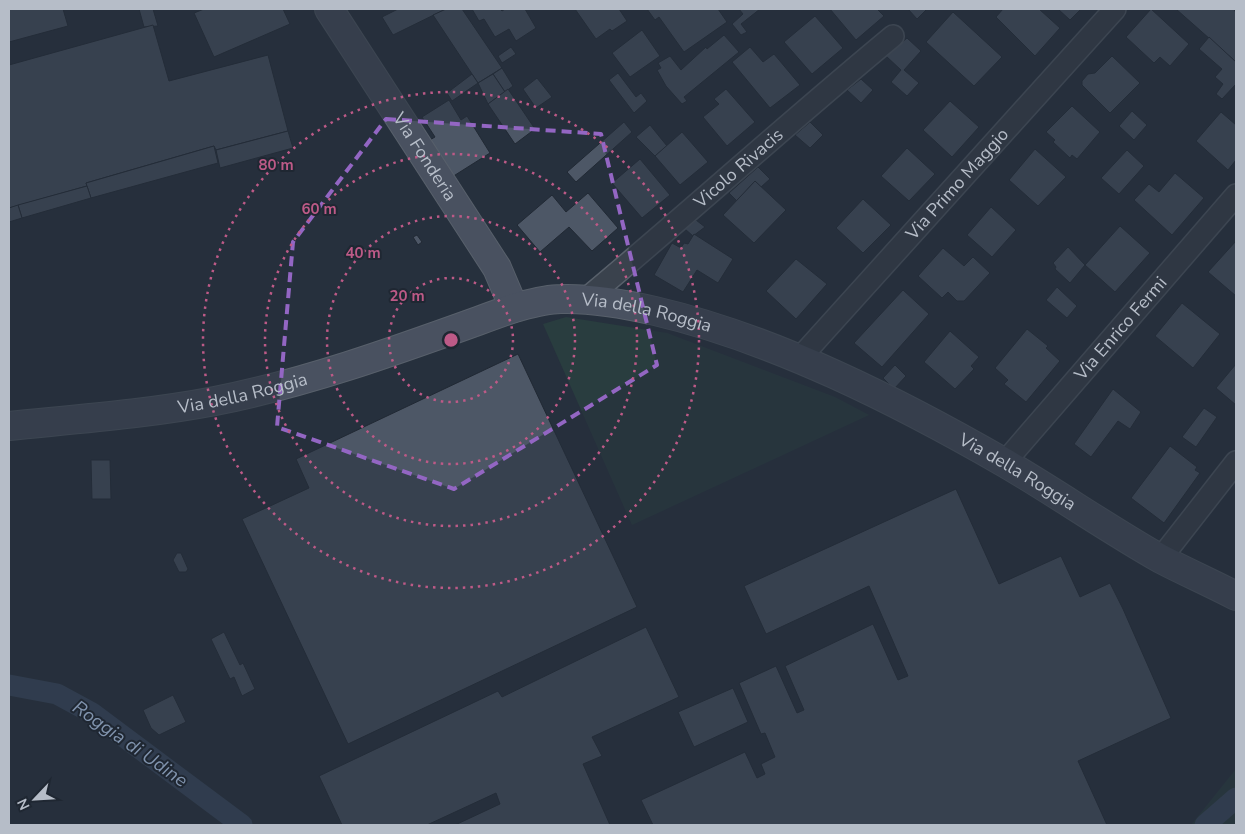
<svg xmlns="http://www.w3.org/2000/svg" width="1245" height="834" viewBox="0 0 1245 834" font-family="'Nunito Sans',sans-serif">
<style>
.green{fill:#293d3f}
.lines{fill:none;stroke-linecap:round;stroke-linejoin:round}
.canal{stroke:#3d4d64;stroke-width:21}
.building{fill:#4d5766;stroke:#212934}
.street-casing{stroke:#58606b;stroke-width:24}
.secondary-casing{stroke:#58606b;stroke-width:30}
.street{stroke:#3a424d;stroke-width:21}
.secondary{stroke:#495160;stroke-width:28}
.marked{fill:none;stroke:#9366c3;stroke-width:4;stroke-dasharray:10 6;stroke-linejoin:round}
.ring{fill:none;stroke:#bd5a87;stroke-width:2.5;stroke-dasharray:2.5 5}
.labels{text-anchor:middle;dominant-baseline:central;stroke-width:4;stroke-linejoin:round;paint-order:stroke}
.street-label{font-size:18px;fill:#b6bdc8;stroke:#1f2732}
.water-label{font-size:19px;font-style:italic;fill:#8093ad;stroke:#1f2732}
.centre{fill:#bd5a87;stroke:#1f2732;stroke-width:2.5}
.ring-label{font-size:15px;text-anchor:middle;font-weight:bold;fill:#bd5a87;stroke:#1f2732;stroke-width:4;stroke-linejoin:round;paint-order:stroke}
</style>
<rect width="100%" height="100%" fill="#26303d"/>
<!-- green -->
<g class="green">
<path d="M566 317 667 333 835 397 869 415 632 525 543 324Z"/>
<path d="M1236 769V825H1191Z"/>
</g>
<g class="lines">
<!-- canal -->
<g class="canal">
<path d="M9 685 57 694 92 713 242 825"/>
<path d="M1205 825 1236 798"/>
</g>
</g>
<!-- building -->
<g class="building">
<path d="M9 9H63L68 26 9 42Z"/>
<path d="M139 9H153L158 26 144 27Z"/>
<path d="M204 9H283L290 24 214 57 194 13Z"/>
<path d="M398 9H446L393 35 382 17Z"/>
<path d="M446 9H462L502 68 478 83 433 15Z"/>
<path d="M472 9H500L502 11 505 9H525L536 28 516 41 509 29 495 37 484 19 479 21Z"/>
<path d="M575 9H619L627 21 612 31 610 29 596 39Z"/>
<path d="M647 9H718L727 22 684 52 659 17 655 20Z"/>
<path d="M739 9H760L741 24 747 32 741 35 732 24 743 14Z"/>
<path d="M830 9H877L884 16 856 40Z"/>
<path d="M908 9H927L917 19Z"/>
<path d="M1003 9H1039L1060 28 1035 56 996 17Z"/>
<path d="M1058 9H1081L1070 20Z"/>
<path d="M1151 9 1189 44 1170 66 1160 57 1154 63 1126 37Z"/>
<path d="M1176 9H1234L1236 13V62Z"/>
<path d="M953 12 1002 57 974 86 926 42Z"/>
<path d="M815 16 843 48 812 74 784 42Z"/>
<path d="M153 25 169 81 268 55 288 131 216 150 214 146 86 183 87 186 9 208V65Z"/>
<path d="M642 30 660 56 630 77 612 53Z"/>
<path d="M724 35 739 52 684 97 687 101 682 104 666 86 657 70 661 68 658 63 670 56 681 70 706 47 707 49Z"/>
<path d="M1209 37 1236 62V84L1222 99 1216 94 1223 84 1215 77 1222 69 1199 49Z"/>
<path d="M907 38 921 51 904 70 919 83 907 96 891 82 901 70 886 56Z"/>
<path d="M511 47 516 54 502 63 498 56Z"/>
<path d="M750 47 763 62 774 54 800 85 770 108 732 62Z"/>
<path d="M1112 56 1140 83 1110 113 1082 85V81L1088 74 1095 73Z"/>
<path d="M502 68 513 86 505 92 493 74Z"/>
<path d="M618 73 636 97 641 93 647 101 634 113 609 80Z"/>
<path d="M472 74 478 83 452 101 447 93Z"/>
<path d="M493 74 505 92 488 104 478 83Z"/>
<path d="M537 78 552 97 536 108 523 89Z"/>
<path d="M861 79 873 90 861 103 847 90Z"/>
<path d="M508 89 535 129 515 144 488 104Z"/>
<path d="M726 89 755 122 727 146 703 117 719 104 714 99Z"/>
<path d="M449 100 461 120 467 116 490 153 452 177 428 141 435 137 422 117Z"/>
<path d="M950 101 979 127 952 157 923 130Z"/>
<path d="M1072 106 1100 132 1077 159 1072 155 1070 158 1053 142 1055 140 1046 132Z"/>
<path d="M1132 111 1147 125 1134 140 1119 126Z"/>
<path d="M1221 112 1236 125V160L1228 170 1196 141Z"/>
<path d="M624 122 632 132 576 182 567 172Z"/>
<path d="M810 122 823 135 810 148 795 135Z"/>
<path d="M650 125 667 146 655 156 636 137Z"/>
<path d="M288 131 293 148 220 168 216 150Z"/>
<path d="M682 132 708 162 680 185 655 156Z"/>
<path d="M214 146 218 163 91 198 86 183Z"/>
<path d="M907 148 935 174 909 201 881 176Z"/>
<path d="M1035 149 1066 177 1038 206 1009 180Z"/>
<path d="M1127 150 1144 166 1119 194 1101 178Z"/>
<path d="M640 159 670 195 642 218 612 183Z"/>
<path d="M758 167 770 179 761 187 755 181 737 201 729 193Z"/>
<path d="M1175 173 1204 198 1172 235 1134 200 1149 184 1159 192Z"/>
<path d="M755 181 786 210 754 243 723 215Z"/>
<path d="M87 186 91 198 22 218 18 205Z"/>
<path d="M588 193 618 228 592 251 569 227 540 252 517 225 552 195 566 212Z"/>
<path d="M863 199 891 225 863 253 836 228Z"/>
<path d="M18 205 22 218 9 222V208Z"/>
<path d="M991 207 1016 230 992 257 967 235Z"/>
<path d="M696 220 705 227 693 236 685 229Z"/>
<path d="M1120 226 1150 253 1115 292 1085 265Z"/>
<path d="M694 234 733 259 718 283 697 270 683 292 654 275 672 243 681 248 684 243 688 244Z"/>
<path d="M417 235 422 242 418 245 413 237Z"/>
<path d="M1236 241V296L1208 272Z"/>
<path d="M1068 247 1085 265 1070 283 1055 269 1056 267 1053 263Z"/>
<path d="M943 248 964 266 973 257 990 273 964 301H957L948 292 942 298 918 276Z"/>
<path d="M796 259 827 284 796 319 766 291Z"/>
<path d="M1057 287 1077 306 1067 318 1046 300Z"/>
<path d="M903 290 929 314 882 367 854 343Z"/>
<path d="M1182 303 1220 334 1193 368 1155 336Z"/>
<path d="M1027 329 1048 346 1046 348 1060 361 1026 402 1004 384 1008 380 995 368Z"/>
<path d="M950 331 979 357 971 366 974 369 955 389 924 362Z"/>
<path d="M518 354 637 607 348 744 242 519 309 488 296 459Z"/>
<path d="M1236 364V405L1216 388Z"/>
<path d="M895 365 906 376 894 389 883 378Z"/>
<path d="M1113 389 1141 412 1130 429 1118 421 1091 457 1074 444Z"/>
<path d="M1204 408 1217 417 1196 447 1182 437Z"/>
<path d="M1170 446 1197 467 1195 470 1200 473 1164 523 1131 498Z"/>
<path d="M91 460H110L111 499H92Z"/>
<path d="M956 489 999 584 1061 556 1080 597 1110 583 1123 609 1171 718 1078 761 1107 825H653L641 800 745 752 757 778 765 774 761 764 775 757 765 733 761 734 739 683 776 666 797 713 804 710 785 666 873 624 898 680 908 676 869 586 766 634 744 586Z"/>
<path d="M177 553H181L188 569 186 572H179L173 560Z"/>
<path d="M646 627 679 697 592 737 602 756 583 764 610 825H455L500 804 496 793 427 825H342L319 776 498 691 502 697Z"/>
<path d="M224 632 240 665 243 663 255 689 242 696 234 677 230 679 211 639Z"/>
<path d="M733 688 748 722 694 747 678 712Z"/>
<path d="M173 695 186 722 159 735 151 728 143 710Z"/>
</g>
<g class="lines">
<defs>
<g id="street">
<path id="s1" d="M586 299C689 213 789 122 893 36"/>
<path id="s2" d="M799 359 1115 9"/>
<path id="s3" d="M1004 463 1236 195"/>
<path d="M1161 558 1236 462"/>
</g>
<g id="secondary">
<path id="s4" d="M329 9 497 268 514 308"/>
<path id="s5" d="M9 426C78 419 147 414 215 401 317 381 416 343 514 308 529 304 545 299 561 299 593 298 625 304 655 311 775 339 899 402 1005 463 1058 494 1108 529 1161 559 1186 572 1211 583 1236 596"/>
</g>
</defs>
<!-- street casing -->
<use href="#street" class="street-casing"/>
<!-- secondary casing -->
<use href="#secondary" class="secondary-casing"/>
<!-- street -->
<use href="#street" class="street"/>
<!-- secondary -->
<use href="#secondary" class="secondary"/>
</g>
<!-- marked area -->
<path d="M0 0H1245V834H0ZM386 119 601 134 657 365 454 489 277 427 293 242Z" fill="#26303d" fill-opacity=".55" fill-rule="evenodd"/>
<path class="marked" d="M386 119 601 134 657 365 454 489 277 427 293 242Z"/>
<!-- distance rings -->
<g class="ring">
<circle cx="451" cy="340" r="62"/>
<circle cx="451" cy="340" r="124"/>
<circle cx="451" cy="340" r="186"/>
<circle cx="451" cy="340" r="248"/>
</g>
<g class="labels">
<!-- street labels -->
<g class="street-label">
<text stroke="none"><textPath href="#s4" startOffset="176">Via Fonderia</textPath></text>
<text stroke="none"><textPath href="#s1" startOffset="201">Vicolo Rivacis</textPath></text>
<text stroke="none"><textPath href="#s2" startOffset="236">Via Primo Maggio</textPath></text>
<text stroke="none"><textPath href="#s5" startOffset="656">Via della Roggia</textPath></text>
<text stroke="none"><textPath href="#s3" startOffset="178">Via Enrico Fermi</textPath></text>
<text stroke="none"><textPath href="#s5" startOffset="236">Via della Roggia</textPath></text>
<text stroke="none"><textPath href="#s5" startOffset="1062">Via della Roggia</textPath></text>
</g>
<!-- water labels -->
<g class="water-label">
<text transform="translate(130 744) rotate(35)">Roggia di Udine</text>
</g>
</g>
<circle cx="451" cy="340" r="8" class="centre"/>
<g class="ring-label">
<text x="276" y="170">80 m</text>
<text x="319" y="214">60 m</text>
<text x="363" y="258">40 m</text>
<text x="407" y="301">20 m</text>
</g>
<!-- border -->
<rect width="1245" height="834" fill="none" stroke="#b6bdc8" stroke-width="20"/>
<!-- north arrow -->
<g transform="translate(35 799) rotate(245)" stroke="#1f2732" stroke-width="4" paint-order="stroke">
<path d="M0-4L9 19L0 12L-9 19Z" fill="#b6bdc8"/>
<text y="-8" font-size="14" font-weight="bold" text-anchor="middle" fill="#b6bdc8">N</text>
</g>
</svg>
